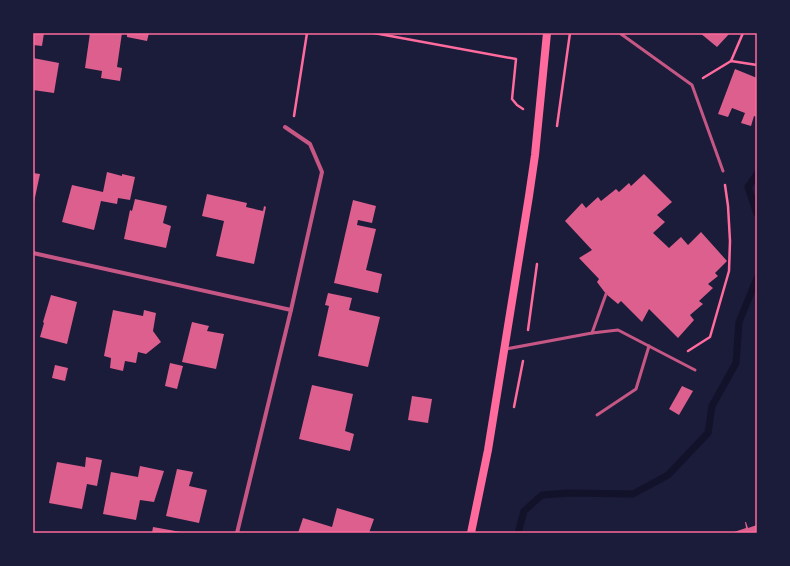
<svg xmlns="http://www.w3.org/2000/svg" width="790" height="566" viewBox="0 0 790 566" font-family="'Fira Sans Condensed',sans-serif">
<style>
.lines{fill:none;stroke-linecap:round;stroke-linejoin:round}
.stream{stroke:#12122b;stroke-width:7}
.building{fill:#dd5f8e}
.path{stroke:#ff6b9d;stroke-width:2.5}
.service{stroke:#c65784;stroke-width:3}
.minor{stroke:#c65784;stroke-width:4}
.secondary{stroke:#ff6b9d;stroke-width:8}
.neatline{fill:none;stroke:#ff6b9d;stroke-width:1.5}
</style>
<rect width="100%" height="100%" fill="#1b1b3a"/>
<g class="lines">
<!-- stream -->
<g class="stream">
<path d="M757 174 748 187 757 214"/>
<path d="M518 533 524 511 542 495 569 493 633 494 668 475 708 433 712 406 736 363 739 322 757 278"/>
</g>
</g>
<!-- building -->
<g class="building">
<path d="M33 33H44L42 46 33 45Z"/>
<path d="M90 33H122L117 67 122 68 120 81 101 78 102 71 85 68Z"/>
<path d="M127 33H149L147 41 127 37Z"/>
<path d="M700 33H730L717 47Z"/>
<path d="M33 58 59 63 54 93 33 90Z"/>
<path d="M735 69 757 78V117L754 116 751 126 741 123 745 113 732 108 728 117 718 114Z"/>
<path d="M107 172 122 176V174L135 177 130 200 118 198 117 204 101 201 94 230 62 222 72 185 103 192Z"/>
<path d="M33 173 40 174 34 202H33Z"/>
<path d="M644 174 672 202 657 215 665 222 653 233 669 248 681 237 688 245 701 232 727 261 715 273 718 276 708 284 713 288 699 301 703 304 690 315 694 320 678 338 649 309 642 322 621 301 618 304 606 294 597 282 599 279 579 258 592 250 565 221 582 203 586 208 598 197 601 201 616 189 619 192 629 183 631 186Z"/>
<path d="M207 194 247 203 246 207 263 211 264 206 266 207 254 264 216 256 224 221 202 216Z"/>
<path d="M135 199 167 206 163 223 171 226 166 248 124 239 130 210 132 211Z"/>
<path d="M353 200 376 206 372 223 358 220 357 225 376 229 366 270 382 274 378 293 334 283Z"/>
<path d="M328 293 352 298 349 310 380 317 368 367 318 356 329 306 325 305Z"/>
<path d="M51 295 77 302 67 344 40 337 44 323 43 322Z"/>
<path d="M113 310 143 316 144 310 156 313 153 331 161 342 146 354 138 352 136 363 125 361 123 371 110 368 111 358 104 356Z"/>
<path d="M192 322 209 326 207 331 224 334 216 369 182 362Z"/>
<path d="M170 363 183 366 177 389 165 386Z"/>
<path d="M55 365 68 368 65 381 52 378Z"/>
<path d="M312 385 353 394 345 431 354 434 350 451 299 439Z"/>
<path d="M682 386 693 391 679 415 669 409Z"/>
<path d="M412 396 432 399 428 423 408 420Z"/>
<path d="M86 457 102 460 97 486 87 484 82 509 49 503 57 462 85 467Z"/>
<path d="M140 466 164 471 154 502 140 500 136 520 103 514 111 472 138 477Z"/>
<path d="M177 469 193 472 189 486 207 490 199 523 166 516Z"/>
<path d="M337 508 374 519 369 533H298L303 518 332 527Z"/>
<path d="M745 522H746L748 528 757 525V533H731L746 528Z"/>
<path d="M153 527 181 532V533H152Z"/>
</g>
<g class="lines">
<!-- path -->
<g class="path">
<path d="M374 33 516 59 512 99 517 105 523 109"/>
<path d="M731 61 743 33"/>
<path d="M703 78 731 61 757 65"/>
<path d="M294 116 307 33"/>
<path d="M557 126 570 33"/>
<path d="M528 330 537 264"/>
<path d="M688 351 710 337 729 271 730 241 728 206 725 185"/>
<path d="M514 407 523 361"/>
</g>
<!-- service -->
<g class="service">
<path d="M621 34 692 85 723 171"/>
<path d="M592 333 618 330 695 370"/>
<path d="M506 349 592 333 606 294"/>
<path d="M597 415 636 389 649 346"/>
</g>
<!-- minor -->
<g class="minor">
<path d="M33 253 291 310"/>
<path d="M237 533 291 310 322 172 310 144 285 127"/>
</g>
<!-- secondary -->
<path class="secondary" d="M471 533 488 450 529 196 535 155 547 33"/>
</g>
<!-- border -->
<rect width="790" height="566" fill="none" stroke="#1b1b3a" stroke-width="68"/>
<rect x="34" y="34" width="722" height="498" class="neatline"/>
</svg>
